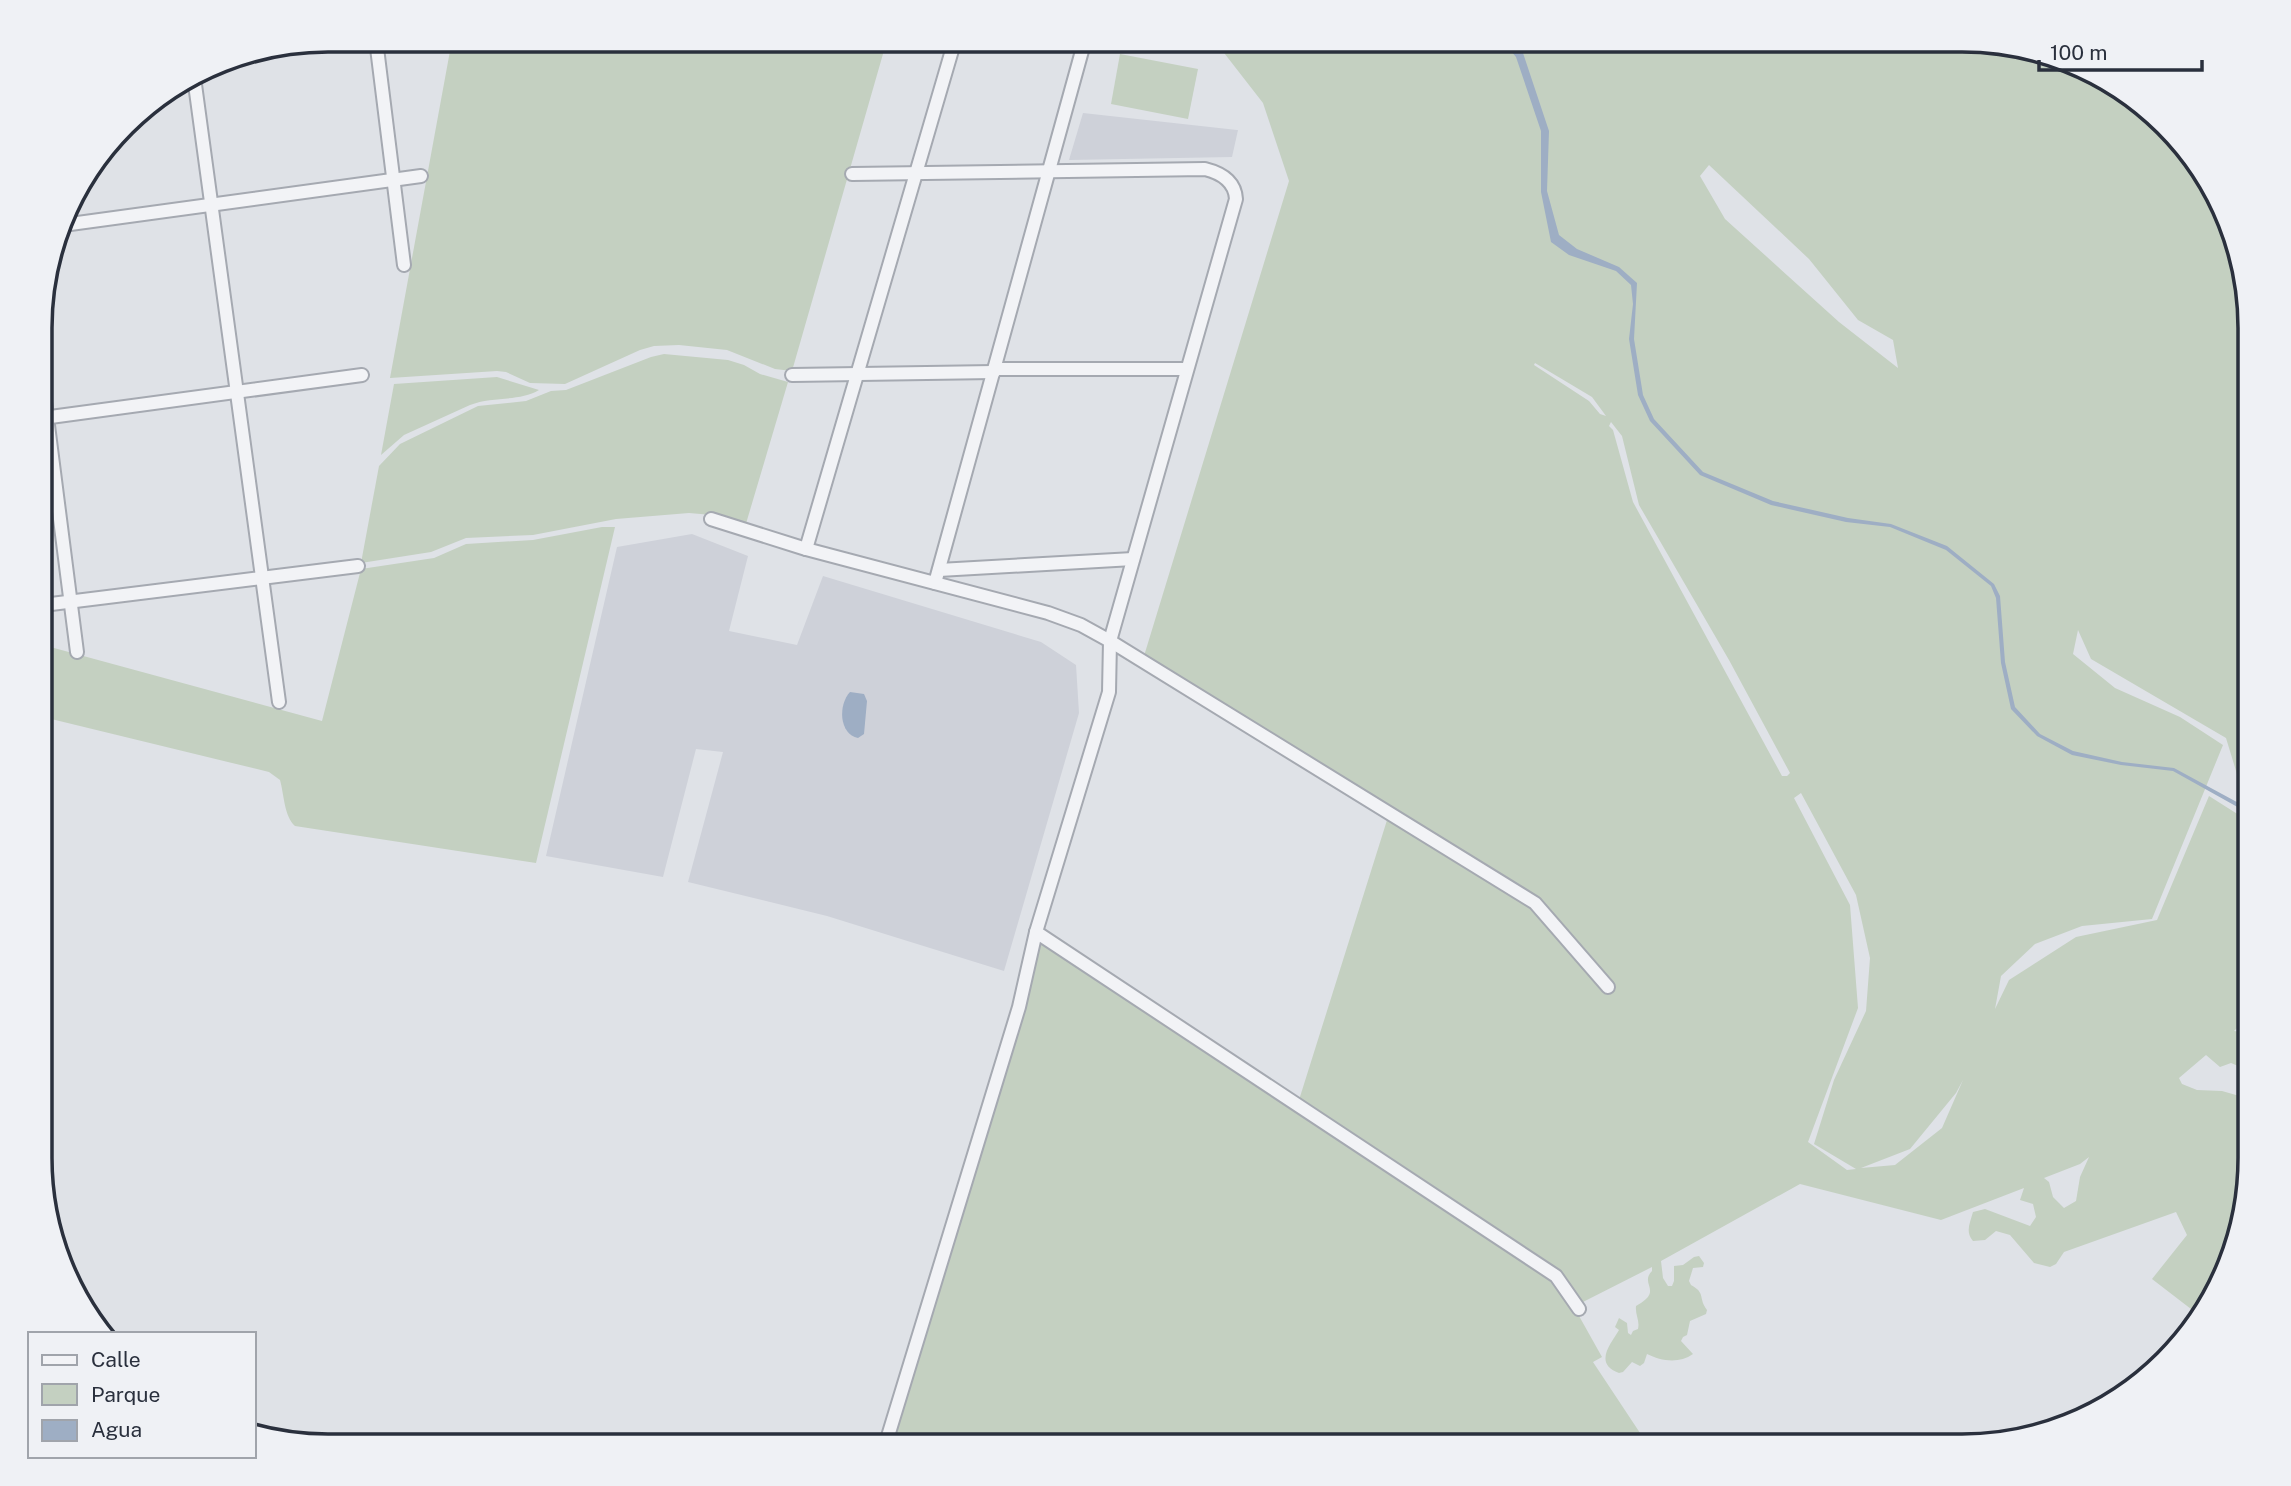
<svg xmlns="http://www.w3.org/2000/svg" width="2291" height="1486" viewBox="0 0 2291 1486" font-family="'Public Sans',sans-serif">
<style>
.built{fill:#ced1d9}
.green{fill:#c4d0c1;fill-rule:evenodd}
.water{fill:#9eaec4}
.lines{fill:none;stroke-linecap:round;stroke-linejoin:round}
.minor-casing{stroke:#a5a9b1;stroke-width:16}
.minor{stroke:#f2f3f6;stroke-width:12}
.rim{fill:none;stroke:#2a303d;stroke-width:3.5}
</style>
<rect width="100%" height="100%" fill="#dfe2e7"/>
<!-- built -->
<g class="built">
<path d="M1083 113 1237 130H1238L1232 157 1069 160Z"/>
<path d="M692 534 748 556 729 631 797 645 823 576 1041 642 1076 665 1079 713 1004 971 827 916 688 882 723 752 696 749 663 877 546 856 617 547Z"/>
</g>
<!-- green -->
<g class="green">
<path d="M452 40H887L792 371 775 369 727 350 679 345 654 346 640 350 565 384 530 383 506 372 497 371 390 378Z"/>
<path d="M1214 40H1963L2055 55 2123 89 2212 185 2250 310V796L2240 784 2226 738 2091 659 2078 630 2073 654 2115 688 2180 717 2223 745 2152 919 2082 926 2035 944 2001 976 1995 1009 2009 980 2076 937 2157 920 2209 796 2250 822V1010L2241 1024 2234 1031 2242 1032 2250 1024V1071L2231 1063 2220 1067 2206 1055 2179 1078 2182 1084 2197 1090 2222 1091 2250 1099V1176L2236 1250 2207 1307 2201 1305 2191 1309 2152 1279 2187 1235 2176 1212 2064 1252 2056 1264 2050 1267 2034 1263 2010 1235 1996 1231 1985 1240 1973 1241C1965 1232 1970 1223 1973 1212L1985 1209 2030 1226 2036 1217 2033 1204 2020 1200 2024 1188 1941 1220 1800 1184 1661 1261 1663 1278 1668 1286H1672L1674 1281V1266L1683 1265 1694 1257 1699 1256 1704 1263 1703 1267 1693 1268 1689 1281 1691 1285C1706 1293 1698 1298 1707 1310L1706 1314 1690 1321 1687 1335 1683 1337 1681 1341 1693 1354C1679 1364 1661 1361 1647 1354L1644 1363 1640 1366 1632 1362 1623 1372 1619 1373C1593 1363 1611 1344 1619 1330L1615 1327 1619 1318 1627 1323 1628 1333 1631 1335 1633 1331 1638 1329C1640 1320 1635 1315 1636 1306 1639 1304 1643 1302 1646 1299 1657 1289 1641 1282 1652 1271V1267L1581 1303 1557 1272 1299 1100 1388 817 1532 908 1608 994 1615 989 1537 899 1144 656 1289 181 1263 103ZM1709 165 1809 259 1858 320 1893 340 1898 368 1839 322 1725 219 1700 176ZM1535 363 1592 397 1606 416 1600 414 1589 401 1534 365ZM1611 422 1622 436 1639 505 1729 660 1790 773 1787 776H1782L1633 502 1613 430 1609 426ZM1801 793 1856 895 1870 958 1866 1011 1834 1080 1814 1144 1856 1169 1847 1170 1808 1142 1858 1008 1850 905 1794 798ZM1963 1080 1942 1128 1895 1165 1861 1168 1910 1149 1956 1093ZM2089 1157 2080 1177 2076 1201 2064 1208 2053 1197 2049 1182 2044 1178 2080 1164Z"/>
<path d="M1120 54 1198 69 1188 119 1111 104Z"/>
<path d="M664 354 728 360 744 365 760 374 788 382 745 527 712 515 689 513 616 519 533 535 466 538 431 552 361 563 379 466 400 444 478 406 526 401 551 391 566 390 651 357Z"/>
<path d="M497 377 539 390C519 402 492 396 470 405L404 435 381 455 394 384Z"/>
<path d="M602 527H615L536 863 295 826C284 816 284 794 280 780L269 772 43 717V645L322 721 361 569 434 558 466 544 533 540Z"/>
<path d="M1039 940 1554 1277 1574 1307 1602 1357 1593 1362 1648 1445 890 1446Z"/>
</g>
<!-- water -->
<g class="water">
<path d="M1502 40H1512L1523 53 1549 131 1547 191 1559 235 1577 249 1619 267 1637 283 1634 339 1643 395 1654 419 1703 472 1773 501 1848 518 1891 524 1947 546 1994 584 2000 596 2005 662 2015 707 2040 734 2073 751 2122 762 2174 768 2246 807 2250 810V814L2173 771 2121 765 2072 755 2037 736 2011 709 2001 663 1996 598 1991 586 1946 550 1890 527 1846 522 1771 505 1700 475 1650 421 1638 395 1629 339 1633 304 1631 285 1616 271 1569 255 1551 242 1541 192V131L1516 57Z"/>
<path d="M850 692 864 694 867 701 864 734 858 738C839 734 838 705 850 692Z"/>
</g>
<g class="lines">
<defs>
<g id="minor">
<path d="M376 40 404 265"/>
<path d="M194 77 279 702"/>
<path d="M852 174 1205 169C1221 173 1235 181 1236 199L1110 641 1109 692 1036 932 1019 1007 885 1446"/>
<path d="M63 225 421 176"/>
<path d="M994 369H1187"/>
<path d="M792 375 994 372"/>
<path d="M43 386 77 652"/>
<path d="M43 418 362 375"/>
<path d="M711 519 806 549 1048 613 1081 625 1110 641 1535 903 1608 987"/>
<path d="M806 549 955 40"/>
<path d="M939 570 1133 559"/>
<path d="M935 583 1085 40"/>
<path d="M43 605 358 566"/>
<path d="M1036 932 1556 1276 1579 1309"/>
</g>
</defs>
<!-- minor casing -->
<use href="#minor" class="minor-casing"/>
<!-- minor -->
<use href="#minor" class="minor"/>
</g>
<!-- crop -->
<path d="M0 0H2291V1486H0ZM328 52H1962A276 276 0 0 1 2238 328V1158A276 276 0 0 1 1962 1434H328A276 276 0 0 1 52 1158V328A276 276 0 0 1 328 52Z" fill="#eff1f5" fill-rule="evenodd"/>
<path class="rim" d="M328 52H1962A276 276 0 0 1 2238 328V1158A276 276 0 0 1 1962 1434H328A276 276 0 0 1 52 1158V328A276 276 0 0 1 328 52Z"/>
<!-- legend -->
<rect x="28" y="1332" width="228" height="126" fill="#eff1f5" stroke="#a0a4ab" stroke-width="2"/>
<rect x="42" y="1355" width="35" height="10" fill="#f2f3f6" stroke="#a0a4ab" stroke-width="2"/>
<text x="91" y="1367" font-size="21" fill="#2a303d">Calle</text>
<rect x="42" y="1384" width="35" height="21" fill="#c4d0c1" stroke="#a0a4ab" stroke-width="2"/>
<text x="91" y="1402" font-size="21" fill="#2a303d">Parque</text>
<rect x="42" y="1420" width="35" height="21" fill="#9eaec4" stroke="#a0a4ab" stroke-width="2"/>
<text x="91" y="1437" font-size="21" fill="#2a303d">Agua</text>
<!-- scale -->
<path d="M2039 60v10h163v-10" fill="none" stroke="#2a303d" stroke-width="3.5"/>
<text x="2050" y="60" font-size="21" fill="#2a303d" stroke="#eff1f5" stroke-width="5" paint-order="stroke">100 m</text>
</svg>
